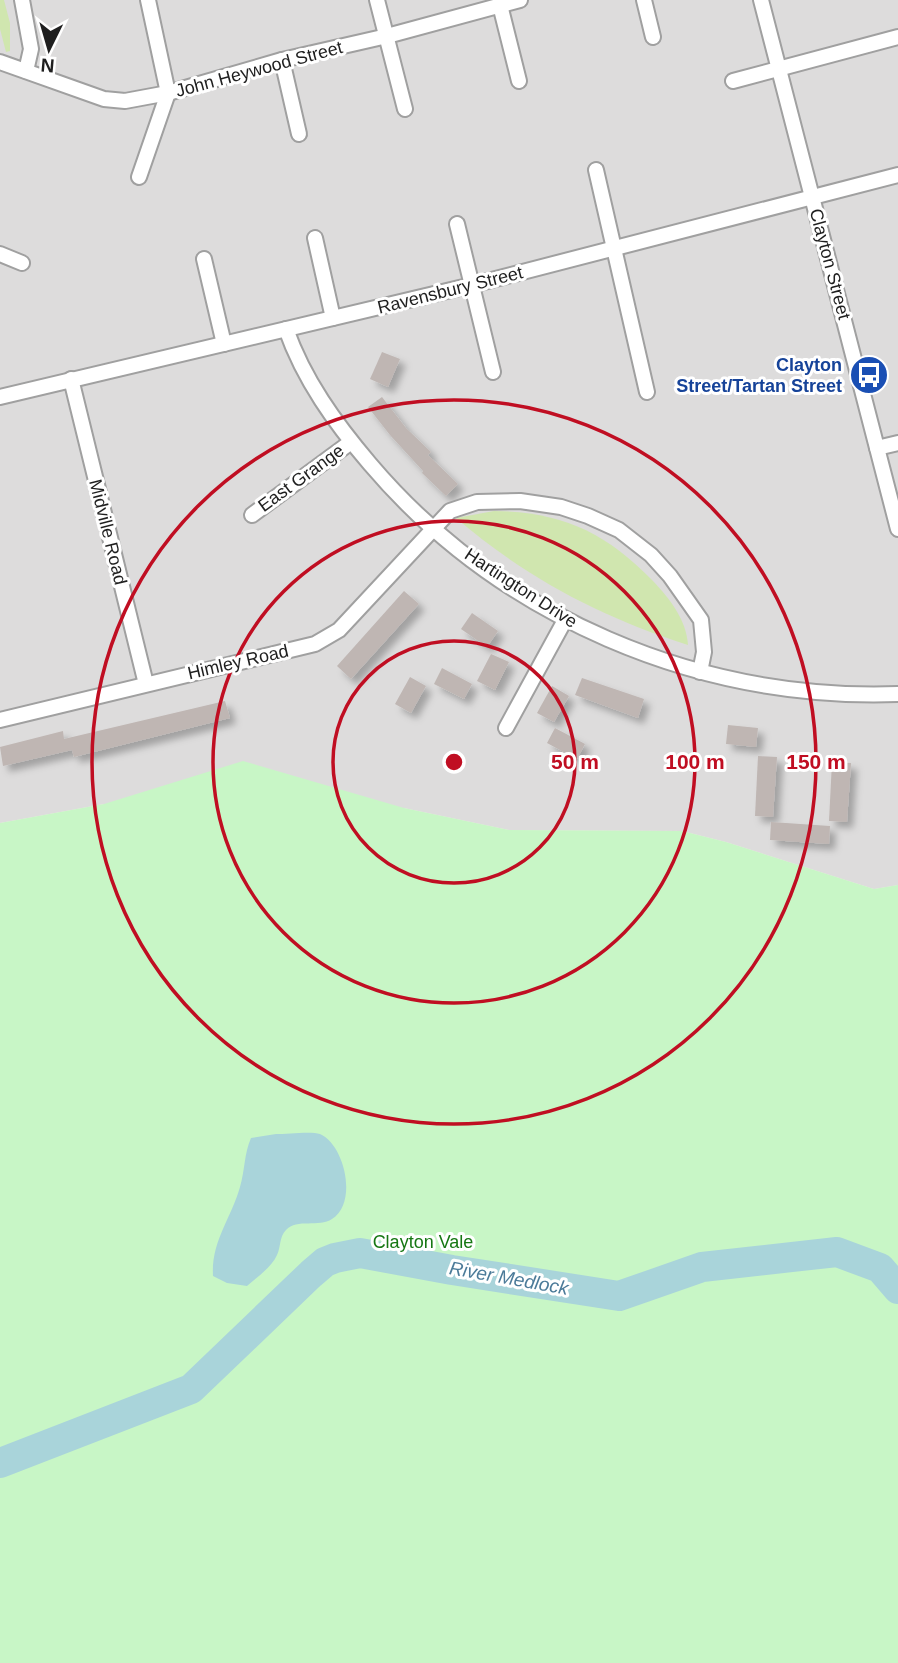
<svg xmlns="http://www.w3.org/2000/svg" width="898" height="1663" viewBox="0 0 898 1663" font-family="Helvetica,sans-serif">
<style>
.residential{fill:#dddcdc}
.grass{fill:#d0e6af}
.park{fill:#c8f6c6}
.water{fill:#a9d4da}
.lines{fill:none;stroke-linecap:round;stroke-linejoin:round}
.river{stroke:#a9d4da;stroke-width:30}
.building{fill:#bfb6b3;filter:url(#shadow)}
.minor-casing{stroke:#a0a0a0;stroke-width:18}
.minor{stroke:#fff;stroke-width:14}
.ring{fill:none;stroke:#c00e22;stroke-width:3.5}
.labels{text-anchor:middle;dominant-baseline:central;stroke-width:6;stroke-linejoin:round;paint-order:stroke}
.street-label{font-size:18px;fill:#1f1f1f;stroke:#fff}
.transit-label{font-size:18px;font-weight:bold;fill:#164399;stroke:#fff;text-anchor:end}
.park-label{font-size:18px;fill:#167713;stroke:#fff}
.water-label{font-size:19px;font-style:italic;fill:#4c7b99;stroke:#fff}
.centre{fill:#c00e22;stroke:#fff;stroke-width:3.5}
.ring-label{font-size:21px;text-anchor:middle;font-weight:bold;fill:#c00e22;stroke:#fff;stroke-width:6;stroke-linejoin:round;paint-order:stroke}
</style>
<defs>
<filter id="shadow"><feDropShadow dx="6" dy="6" stdDeviation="3.5" flood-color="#0004"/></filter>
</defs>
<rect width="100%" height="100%" fill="#efebe6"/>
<!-- residential -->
<path class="residential" d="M0 0H898V885L874 889 726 842 682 831 509 830 404 808 104 804 0 823Z"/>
<!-- grass -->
<g class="grass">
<path d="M0 0H4L10 23V51L6 52 0 29Z"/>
<path d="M494 511C562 512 605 532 652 580 670 599 686 619 688 645 601 617 526 578 456 518Z"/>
</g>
<!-- park -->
<path class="park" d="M243 761 404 808 509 830 682 831 726 842 874 889 898 885V1663H0V823L104 804Z"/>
<!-- water -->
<path class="water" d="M276 1134C287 1134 312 1131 320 1134 345 1145 358 1203 332 1219 319 1228 297 1218 286 1230 279 1237 281 1247 277 1255 272 1267 257 1277 247 1286L227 1283 213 1276C211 1241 231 1219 240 1187 245 1170 244 1154 251 1138Z"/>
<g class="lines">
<!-- river -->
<path class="river" d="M0 1463 191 1389 311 1274 325 1262 335 1258 360 1253 452 1270 619 1296 702 1267 837 1252 880 1268 898 1289"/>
</g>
<!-- building -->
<g class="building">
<path d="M382 352 400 359 388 387 370 379Z"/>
<path d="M382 397 406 428 431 452 428 455 458 484 446 496 422 473 423 471 390 435 368 407Z"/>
<path d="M404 591 419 604 351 679 337 666Z"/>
<path d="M472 613 498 631 487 647 461 629Z"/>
<path d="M491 654 509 662 495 690 477 681Z"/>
<path d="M442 668 472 684 464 699 434 684Z"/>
<path d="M410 677 426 686 411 713 395 704Z"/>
<path d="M582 678 644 699 638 718 575 695Z"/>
<path d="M552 686 569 696 554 722 537 713Z"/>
<path d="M225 701 230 718 74 757 72 750 3 766 0 747 63 731 64 739Z"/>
<path d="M728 725 758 728 756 747 726 744Z"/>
<path d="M555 728 585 744 577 759 547 743Z"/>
<path d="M758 756 777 757 773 817 755 816Z"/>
<path d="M832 762 851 763 847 822 829 821Z"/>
<path d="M771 822 830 826 829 844 770 840Z"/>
</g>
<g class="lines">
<defs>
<g id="minor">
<path d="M22 0 31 49 26 71"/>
<path d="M377 0 405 109"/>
<path d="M644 0 653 37"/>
<path d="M761 0 898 529"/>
<path d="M500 5 519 81"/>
<path d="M282 60 299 134"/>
<path d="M0 62 104 99 125 101 168 93 282 60 387 36 520 0"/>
<path d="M733 81 898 37"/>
<path d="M596 170 647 392"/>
<path d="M139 177 168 93 148 0"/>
<path d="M457 224 493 372"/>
<path d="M315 238 333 318"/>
<path d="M0 254 22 263"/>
<path d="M204 259 224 344"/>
<path d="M286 329C304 380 335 423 370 464 500 617 698 701 898 694"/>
<path d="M71 379 146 684"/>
<path d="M0 397 472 285 898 175"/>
<path d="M877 448 898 443"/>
<path d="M252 515 351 442"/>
<path d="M0 720 315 644 339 630 450 511 477 502 520 501 561 507 588 516 619 530 651 555 670 576 701 620 704 652 700 672"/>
<path d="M506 728 565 620"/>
</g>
</defs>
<!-- minor casing -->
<use href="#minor" class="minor-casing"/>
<!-- minor -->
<use href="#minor" class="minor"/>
</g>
<!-- distance rings -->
<g class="ring">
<circle cx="454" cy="762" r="121"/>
<circle cx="454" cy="762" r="241"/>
<circle cx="454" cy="762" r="362"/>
</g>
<!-- icons -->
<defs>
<symbol id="bus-disc" viewBox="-11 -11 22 22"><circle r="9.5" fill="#1a4fb4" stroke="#fff"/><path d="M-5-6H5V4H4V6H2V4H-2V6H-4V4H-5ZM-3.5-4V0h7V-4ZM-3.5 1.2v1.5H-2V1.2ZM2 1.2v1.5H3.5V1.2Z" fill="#fff"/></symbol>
</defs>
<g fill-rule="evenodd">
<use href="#bus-disc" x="847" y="353" width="44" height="44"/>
</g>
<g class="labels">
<!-- street labels -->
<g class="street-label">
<text transform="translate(259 69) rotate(-15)">John Heywood Street</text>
<text transform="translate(830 264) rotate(75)">Clayton Street</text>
<text transform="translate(450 290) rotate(-14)">Ravensbury Street</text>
<text transform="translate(301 478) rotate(-36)">East Grange</text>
<text transform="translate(108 532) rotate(76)">Midville Road</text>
<text transform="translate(521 588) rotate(33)">Hartington Drive</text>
<text transform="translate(238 662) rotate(-13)">Himley Road</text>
</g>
<!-- transit labels -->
<g class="transit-label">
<text x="842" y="365">Clayton<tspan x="842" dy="21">Street/Tartan Street</tspan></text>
</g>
<!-- park labels -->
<g class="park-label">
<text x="423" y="1242">Clayton Vale</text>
</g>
<!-- water labels -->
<g class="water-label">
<text transform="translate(509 1278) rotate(10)">River Medlock</text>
</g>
</g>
<circle cx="454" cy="762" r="10" class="centre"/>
<g class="ring-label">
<text x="575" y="769">50 m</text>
<text x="695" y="769">100 m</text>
<text x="816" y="769">150 m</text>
</g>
<!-- north arrow -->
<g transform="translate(49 49) rotate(185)" stroke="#ffffff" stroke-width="5" paint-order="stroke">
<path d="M0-5L12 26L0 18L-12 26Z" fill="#1f1f1f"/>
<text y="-10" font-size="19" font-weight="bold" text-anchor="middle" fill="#1f1f1f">N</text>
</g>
</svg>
